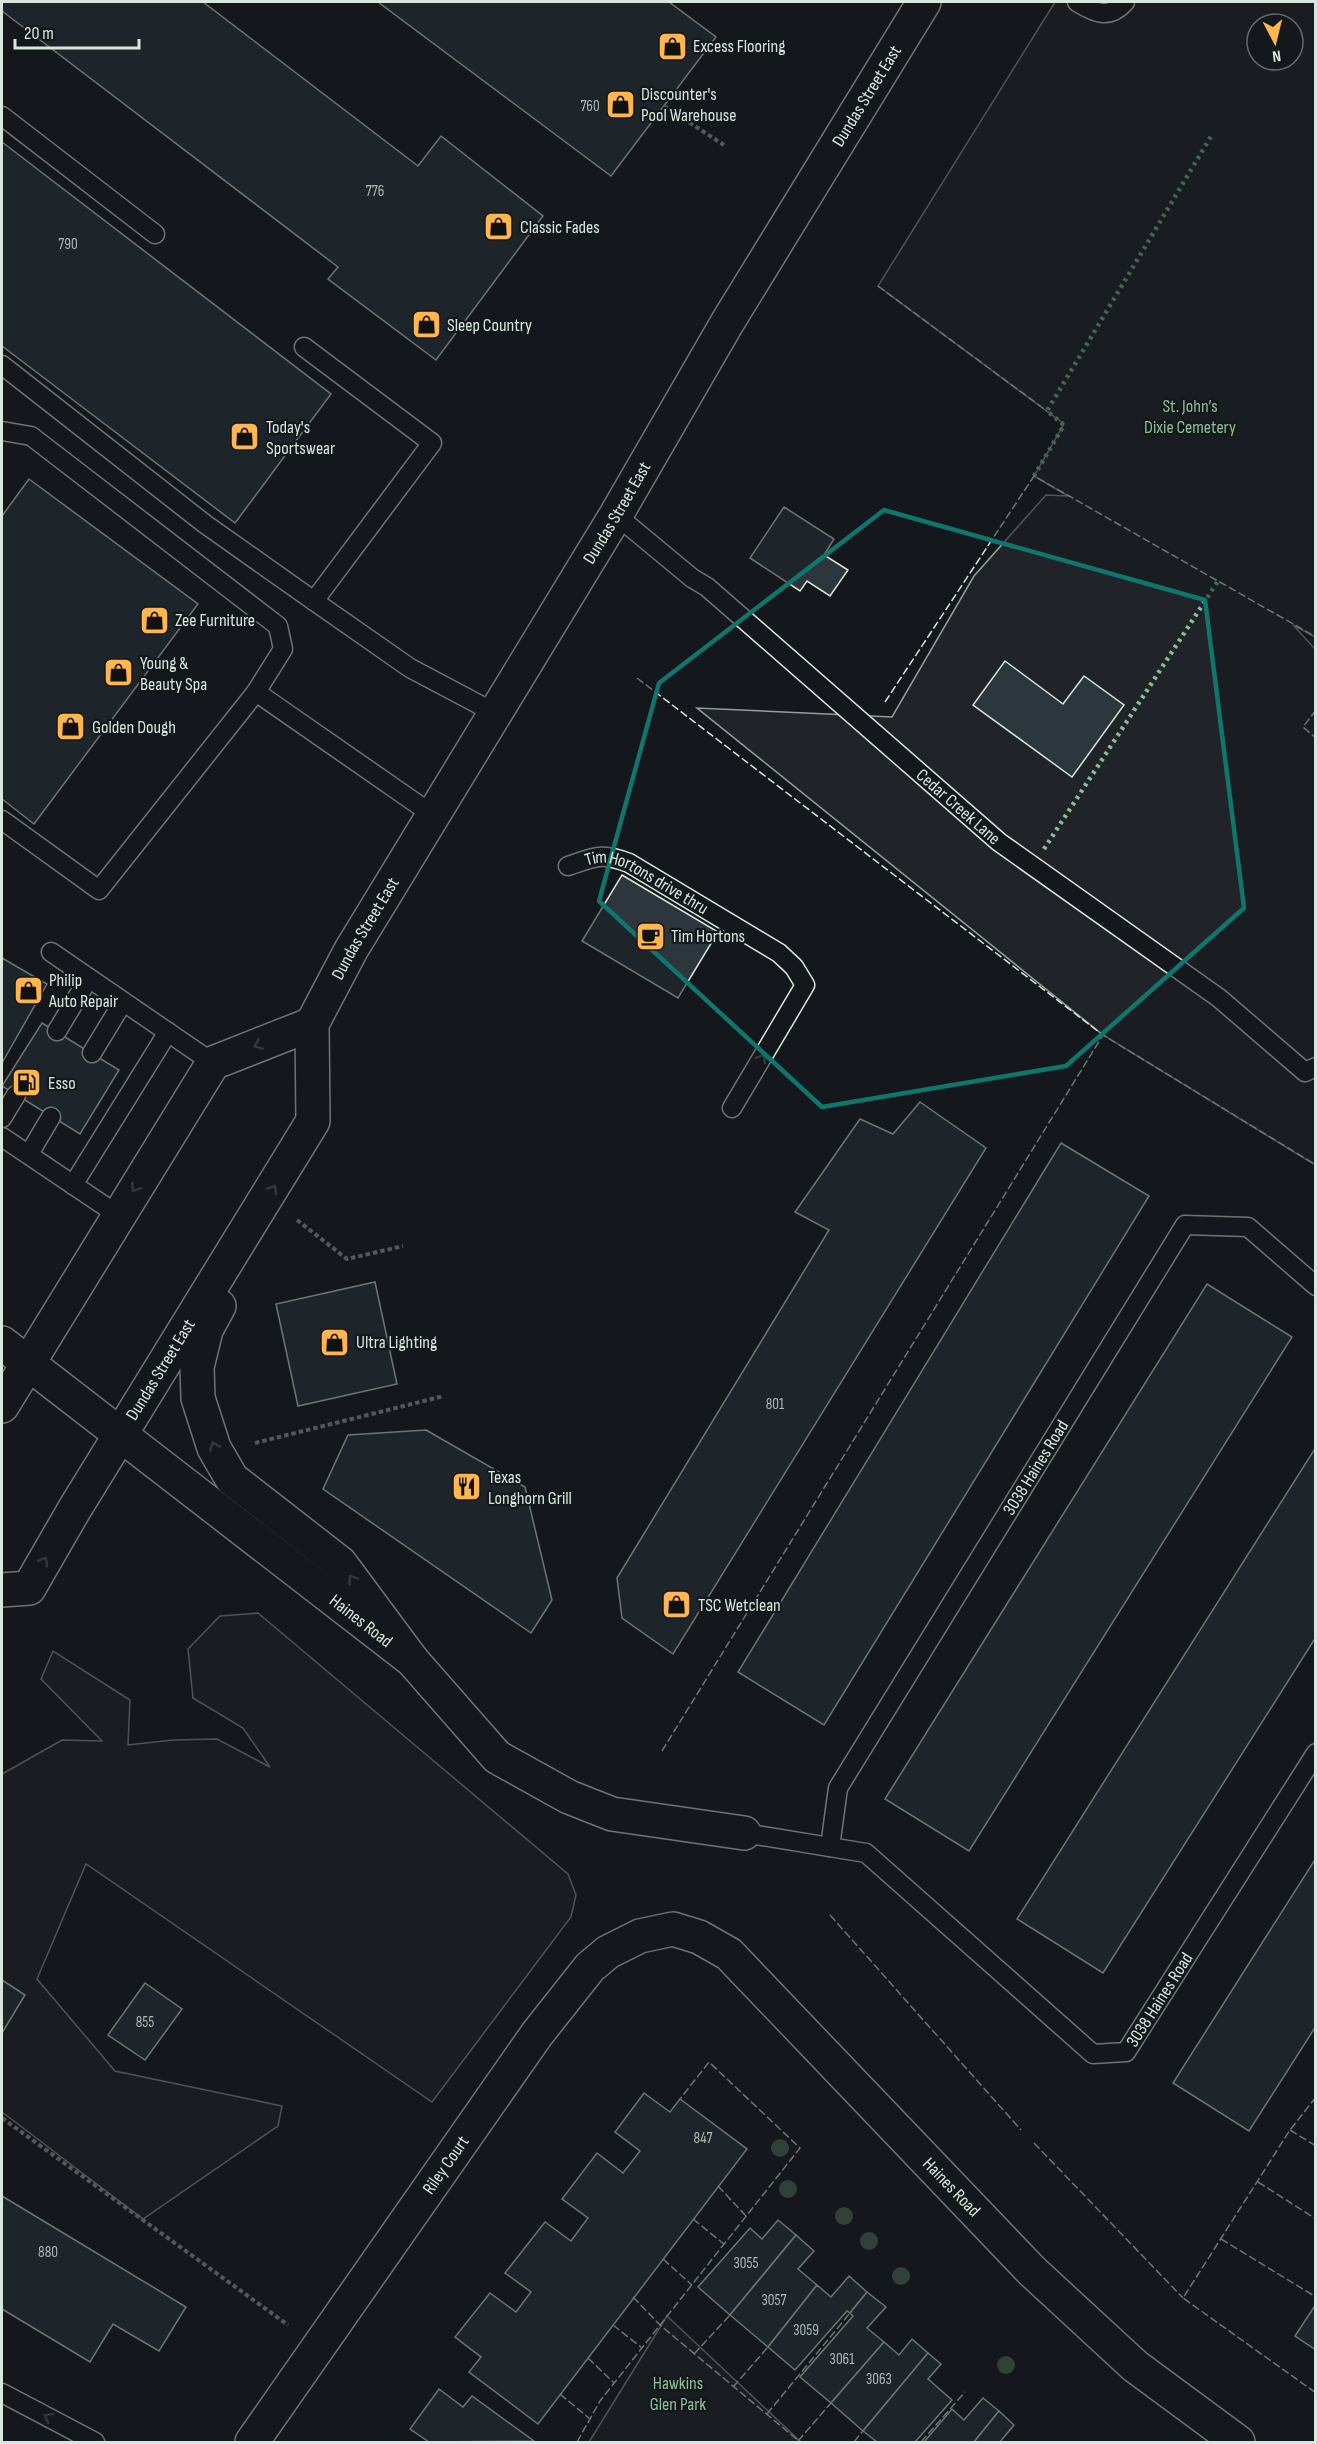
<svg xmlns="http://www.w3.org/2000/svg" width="1317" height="2444" viewBox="0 0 1317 2444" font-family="'Sofia Sans Condensed',sans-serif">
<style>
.green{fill:#202428;stroke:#939e99;stroke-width:1.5;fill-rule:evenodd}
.building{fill:#2c363c;stroke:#d8e6dc;stroke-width:1.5}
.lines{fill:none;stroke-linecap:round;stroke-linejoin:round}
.lane-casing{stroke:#d8e6dc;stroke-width:21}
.street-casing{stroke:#d8e6dc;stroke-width:36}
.primary-casing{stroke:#d8e6dc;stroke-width:36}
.path{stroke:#9da8a2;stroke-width:4;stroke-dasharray:4.5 3;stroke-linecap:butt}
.lane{stroke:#14181c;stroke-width:18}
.street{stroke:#14181c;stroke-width:33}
.primary{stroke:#14181c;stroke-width:33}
.hedge{stroke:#8ac095;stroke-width:4.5;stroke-dasharray:3 4.5;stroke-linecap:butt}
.fence{stroke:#d8e6dc;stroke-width:1.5;stroke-dasharray:8 3;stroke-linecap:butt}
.tree{fill:#55745f}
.oneway{stroke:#59605f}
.marked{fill:none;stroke:#0f766e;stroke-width:4.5;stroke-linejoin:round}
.labels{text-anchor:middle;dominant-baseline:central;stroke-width:4.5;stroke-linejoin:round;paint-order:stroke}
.number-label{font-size:15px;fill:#adbab4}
.poi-label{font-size:18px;fill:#d8e6dc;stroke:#14181c;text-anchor:start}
.street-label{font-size:18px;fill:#d8e6dc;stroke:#14181c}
.park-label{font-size:18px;fill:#8ac095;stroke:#14181c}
</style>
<rect width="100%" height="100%" fill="#14181c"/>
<!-- green -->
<g class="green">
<path d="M1055 2H1315V637L1293 625 1316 650 1315 1165 1103 1035 697 708 892 717 974 576 1046 495 1068 496 1034 476 1064 424 878 286ZM1257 24H1293V60H1257Z"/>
<path d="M258 1613 568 1874 576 1895 571 1917 432 2102 86 1864 37 1979 115 2071 282 2106 278 2126 143 2219 2 2112V1774L62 1740 102 1741 41 1679 53 1651 130 1700 128 1745 173 1740 217 1739 270 1767 243 1728 193 1698 188 1649 220 1616Z"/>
<path d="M667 2316 801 2442H589Z"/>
</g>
<!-- building -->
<g class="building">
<path d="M2 2H203L418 166 441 136 543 216 436 360 328 279 338 267 2 11Z"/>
<path d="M378 2H669L716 37 611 176Z"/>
<path d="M2 142 331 394 235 523 2 346Z"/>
<path d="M29 479 198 604 34 824 2 799V516Z"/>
<path d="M784 507 834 539 824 555 848 570 830 596 807 581 800 591 750 558Z"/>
<path d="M1005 661 1063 704 1084 676 1124 705 1072 777 973 705Z"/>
<path d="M622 875 718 932 678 998 582 941Z"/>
<path d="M2 958 47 984 2 1063Z"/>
<path d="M42 1023 119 1070 80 1134 2 1086Z"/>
<path d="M920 1102 986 1148 673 1654 622 1618 617 1578 829 1230 795 1212 860 1119 893 1134Z"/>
<path d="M1061 1143 1149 1196 824 1725 738 1672Z"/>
<path d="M375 1282 397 1384 298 1406 276 1304Z"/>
<path d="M1207 1284 1292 1337 969 1851 885 1799Z"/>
<path d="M426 1430 525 1487 552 1600 531 1633 323 1489 348 1435Z"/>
<path d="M1316 1447V1637L1103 1973 1017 1919Z"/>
<path d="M1316 1858V2026L1249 2131 1173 2083Z"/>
<path d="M2 1980 25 1995 2 2033Z"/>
<path d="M145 1983 182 2009 145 2060 108 2035Z"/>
<path d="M644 2093 670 2112 680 2099 747 2149 538 2424 469 2372 481 2357 455 2337 490 2293 516 2312 531 2292 505 2273 545 2222 571 2241 588 2218 562 2199 597 2153 623 2173 640 2151 615 2132Z"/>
<path d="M2 2196 186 2307 159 2351 113 2324 90 2362 2 2309Z"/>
<path d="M778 2220 796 2235 730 2315 698 2287 750 2228 762 2239Z"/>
<path d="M796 2235 814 2251 798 2269 817 2285 768 2347 730 2315Z"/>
<path d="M849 2276 867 2292 850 2313 847 2311 795 2370 768 2347 817 2285 831 2297Z"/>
<path d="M867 2292 886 2307 867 2328 884 2342 831 2403 800 2377 853 2316 850 2313Z"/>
<path d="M1316 2304V2350L1295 2336Z"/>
<path d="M912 2339 928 2353 863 2431 831 2403 884 2342 899 2355Z"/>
<path d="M928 2353 941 2364 928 2379 952 2400 915 2442H877L863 2431Z"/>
<path d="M439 2389 463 2407 472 2396 534 2441 429 2442 410 2429Z"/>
<path d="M983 2398 999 2411 974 2442H924L952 2409 964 2420Z"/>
<path d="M999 2411 1014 2425 1000 2442H974Z"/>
</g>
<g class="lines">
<defs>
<g id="lane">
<path d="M1077 2C1095 13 1109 20 1125 2"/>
<path d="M2 116 155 234"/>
<path d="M304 347 432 443 314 601"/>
<path d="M2 365 205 524 314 601 410 668 495 713"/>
<path d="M2 431 31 436 278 626 283 649 256 692"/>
<path id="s1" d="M616 515 692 578 707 587 999 842 1219 998 1305 1072 1316 1067"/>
<path d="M2 820 99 890 256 692 433 815"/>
<path id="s2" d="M568 866C595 857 601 852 629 863L779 953 794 967 805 985 732 1108"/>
<path d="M51 952 213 1063"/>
<path d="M57 1031 89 978"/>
<path d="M92 1053 123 1002"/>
<path d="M2 1118 16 1095"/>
<path d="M2 1137 118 1215"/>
<path d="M29 1154 51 1117"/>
<path d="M73 1185 168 1032"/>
<path id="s3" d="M744 1833 866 1853 1093 2054 1126 2052 1316 1753"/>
<path id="s4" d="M830 1847 838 1788 1185 1225 1248 1227 1316 1286"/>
<path d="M2 2393 95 2442"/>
</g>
<g id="street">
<path id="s5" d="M2 1343 412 1660 497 1757 569 1797 612 1814 744 1833"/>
<path id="s6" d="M252 2442 537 2034 590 1967 608 1952 640 1936 673 1929 699 1937 729 1954 1032 2271 1135 2366 1238 2442"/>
</g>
<g id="primary">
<path d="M219 1306 206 1330 197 1367 198 1398 214 1448 232 1479 340 1563 412 1660"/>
<path d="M2 1406 213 1063 312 1024"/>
<path id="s7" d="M2 1590 29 1588 74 1510 313 1121 312 1024 351 950 616 515 727 323 924 2"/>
</g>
</defs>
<!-- lane casing -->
<use href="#lane" class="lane-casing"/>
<!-- street casing -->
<use href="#street" class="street-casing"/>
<!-- primary casing -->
<use href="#primary" class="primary-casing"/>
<!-- path -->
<g class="path">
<path d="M664 106 724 145"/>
<path d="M297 1220 347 1259 403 1246"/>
<path d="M255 1443 444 1396"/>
<path d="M2 2118 288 2325"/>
</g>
<!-- lane -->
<use href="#lane" class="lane"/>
<!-- street -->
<use href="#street" class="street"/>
<!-- primary -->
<use href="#primary" class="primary"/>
<!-- hedge -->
<g class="hedge">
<path d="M1034 476 1064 425 1047 411 1213 133"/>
<path d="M1044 849 1218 581"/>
</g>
<!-- fence -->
<g class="fence">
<path d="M878 286 1047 411"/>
<path d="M637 678 1103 1035 1316 1165"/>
<path d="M885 702 1034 476 1316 637"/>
<path d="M1316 710 1303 727 1316 738"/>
<path d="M662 1751 1103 1035"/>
<path d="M830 1915 1021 2130"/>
<path d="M1316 2097 1290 2130 1183 2298 1316 2393"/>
<path d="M1290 2130 1316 2146"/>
<path d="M1034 2143 1183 2298"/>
<path d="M1258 2182 1316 2219"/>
<path d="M718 2186 746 2216"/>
<path d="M693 2219 724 2244"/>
<path d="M1221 2239 1316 2297"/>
<path d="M663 2259 692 2285"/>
<path d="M633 2297 660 2325 800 2442"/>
<path d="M613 2325 642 2348"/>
<path d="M694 2354 730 2315"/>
<path d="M588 2358 614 2383"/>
<path d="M733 2387 768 2347"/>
<path d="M560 2394 590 2419"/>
<path d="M767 2414 850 2313"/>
<path d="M798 2441 831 2403"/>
<path d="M577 2442 600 2401 800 2148 709 2062 680 2099"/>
<path d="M854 2442 863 2431"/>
<path d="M921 2442 965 2392"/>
</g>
</g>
<!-- trees -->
<g class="tree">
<circle cx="780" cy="2148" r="9"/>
<circle cx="788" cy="2189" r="9"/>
<circle cx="844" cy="2216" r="9"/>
<circle cx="869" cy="2241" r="9"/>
<circle cx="901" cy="2276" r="9"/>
<circle cx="1006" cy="2365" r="9"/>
</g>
<!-- one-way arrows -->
<defs><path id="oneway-chevron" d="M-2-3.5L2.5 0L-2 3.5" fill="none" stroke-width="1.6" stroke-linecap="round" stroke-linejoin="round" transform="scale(1.5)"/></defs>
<g class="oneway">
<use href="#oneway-chevron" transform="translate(258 1045) rotate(158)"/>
<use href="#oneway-chevron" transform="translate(762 1058) rotate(-59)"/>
<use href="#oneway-chevron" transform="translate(135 1188) rotate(122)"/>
<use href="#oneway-chevron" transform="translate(273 1189) rotate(-59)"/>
<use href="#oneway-chevron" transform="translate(214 1446) rotate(-113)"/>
<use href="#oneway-chevron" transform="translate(44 1561) rotate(-60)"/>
<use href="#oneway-chevron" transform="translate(352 1579) rotate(-126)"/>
<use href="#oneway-chevron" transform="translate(48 2417) rotate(-151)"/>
</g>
<!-- marked area -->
<path d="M0 0H1317V2444H0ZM884 510 1205 600 1244 908 1066 1066 822 1107 599 901 659 683Z" fill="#14181c" fill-opacity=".55" fill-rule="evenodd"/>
<path class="marked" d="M884 510 1205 600 1244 908 1066 1066 822 1107 599 901 659 683Z"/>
<!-- icons -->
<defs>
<symbol id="shop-square" viewBox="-11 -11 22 22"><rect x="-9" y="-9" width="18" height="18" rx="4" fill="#ffb74d" stroke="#14181c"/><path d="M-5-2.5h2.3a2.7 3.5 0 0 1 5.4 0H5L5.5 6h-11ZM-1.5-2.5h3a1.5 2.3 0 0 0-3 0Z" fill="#111"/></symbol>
<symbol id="cafe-square" viewBox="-11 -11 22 22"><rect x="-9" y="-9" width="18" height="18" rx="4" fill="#ffb74d" stroke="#14181c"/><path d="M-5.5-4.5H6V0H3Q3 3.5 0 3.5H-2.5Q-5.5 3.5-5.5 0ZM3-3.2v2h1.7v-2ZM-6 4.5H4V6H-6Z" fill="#111"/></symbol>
<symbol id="fuel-square" viewBox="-11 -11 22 22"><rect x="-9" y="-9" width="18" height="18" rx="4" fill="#ffb74d" stroke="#14181c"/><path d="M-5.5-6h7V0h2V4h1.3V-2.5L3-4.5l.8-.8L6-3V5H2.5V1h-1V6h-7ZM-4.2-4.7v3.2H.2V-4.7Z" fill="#111"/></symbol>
<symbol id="restaurant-square" viewBox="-11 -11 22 22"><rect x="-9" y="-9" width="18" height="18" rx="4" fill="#ffb74d" stroke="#14181c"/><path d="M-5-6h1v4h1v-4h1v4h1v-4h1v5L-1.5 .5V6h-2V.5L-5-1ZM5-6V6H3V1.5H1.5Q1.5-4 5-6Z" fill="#111"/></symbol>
</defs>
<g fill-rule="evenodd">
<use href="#shop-square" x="656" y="30" width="33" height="33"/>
<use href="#shop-square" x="604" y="88" width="33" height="33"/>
<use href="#shop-square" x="482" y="210" width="33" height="33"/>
<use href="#shop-square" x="410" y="308" width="33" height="33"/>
<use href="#shop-square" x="228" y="420" width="33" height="33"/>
<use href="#shop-square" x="138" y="604" width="33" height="33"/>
<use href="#shop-square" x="102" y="656" width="33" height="33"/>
<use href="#shop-square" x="54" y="710" width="33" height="33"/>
<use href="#cafe-square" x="634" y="920" width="33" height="33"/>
<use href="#shop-square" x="12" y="974" width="33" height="33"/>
<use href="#fuel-square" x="10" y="1066" width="33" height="33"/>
<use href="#shop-square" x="318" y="1326" width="33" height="33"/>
<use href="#restaurant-square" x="450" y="1470" width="33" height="33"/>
<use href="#shop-square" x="660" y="1588" width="33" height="33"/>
</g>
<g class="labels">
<!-- number labels -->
<g class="number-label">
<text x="590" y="106">760</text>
<text x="375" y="191">776</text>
<text x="68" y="244">790</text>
<text x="775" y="1404">801</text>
<text x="145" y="2022">855</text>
<text x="703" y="2138">847</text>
<text x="48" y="2252">880</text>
<text x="746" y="2263">3055</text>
<text x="774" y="2300">3057</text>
<text x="806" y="2330">3059</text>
<text x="842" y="2359">3061</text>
<text x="879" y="2379">3063</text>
</g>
<!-- poi labels -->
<g class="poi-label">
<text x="693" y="46">Excess Flooring</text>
<text x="641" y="94">Discounter's<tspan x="641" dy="21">Pool Warehouse</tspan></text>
<text x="520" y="227">Classic Fades</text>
<text x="447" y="325">Sleep Country</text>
<text x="266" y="427">Today's<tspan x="266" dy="21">Sportswear</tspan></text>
<text x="175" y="620">Zee Furniture</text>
<text x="140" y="663">Young &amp;<tspan x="140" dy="21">Beauty Spa</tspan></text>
<text x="92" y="727">Golden Dough</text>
<text x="671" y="936">Tim Hortons</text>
<text x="49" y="980">Philip<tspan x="49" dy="21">Auto Repair</tspan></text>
<text x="48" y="1083">Esso</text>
<text x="356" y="1342">Ultra Lighting</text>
<text x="488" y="1477">Texas<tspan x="488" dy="21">Longhorn Grill</tspan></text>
<text x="698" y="1605">TSC Wetclean</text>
</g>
<!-- street labels -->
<g class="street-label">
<text stroke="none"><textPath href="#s7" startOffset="1752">Dundas Street East</textPath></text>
<text stroke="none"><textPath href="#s7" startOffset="1266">Dundas Street East</textPath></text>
<text stroke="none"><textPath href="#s1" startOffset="450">Cedar Creek Lane</textPath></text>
<text stroke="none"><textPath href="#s2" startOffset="86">Tim Hortons drive thru</textPath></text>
<text stroke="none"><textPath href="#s7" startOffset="780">Dundas Street East</textPath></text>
<text stroke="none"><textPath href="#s7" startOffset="282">Dundas Street East</textPath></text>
<text stroke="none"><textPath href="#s4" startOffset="436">3038 Haines Road</textPath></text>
<text stroke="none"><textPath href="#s5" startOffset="454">Haines Road</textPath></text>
<text stroke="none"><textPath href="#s3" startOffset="522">3038 Haines Road</textPath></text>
<text stroke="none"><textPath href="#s6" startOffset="338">Riley Court</textPath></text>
<text stroke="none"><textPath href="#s6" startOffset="1060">Haines Road</textPath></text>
</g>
<!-- park labels -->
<g class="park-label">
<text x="1190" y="406">St. John’s<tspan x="1190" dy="21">Dixie Cemetery</tspan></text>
<text x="678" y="2383">Hawkins<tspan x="678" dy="21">Glen Park</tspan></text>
</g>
</g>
<!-- border -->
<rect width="1317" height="2444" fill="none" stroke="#d8e6dc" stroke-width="6"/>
<!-- north arrow -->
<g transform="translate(1275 42) rotate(173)"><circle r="28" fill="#14181c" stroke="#626a69" stroke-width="1.5"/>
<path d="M0-4.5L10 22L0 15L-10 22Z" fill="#ffb74d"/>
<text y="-9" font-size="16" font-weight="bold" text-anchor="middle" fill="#d8e6dc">N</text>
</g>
<!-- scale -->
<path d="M15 39v9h124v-9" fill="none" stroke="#d8e6dc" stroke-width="3"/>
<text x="24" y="39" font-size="18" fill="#d8e6dc" stroke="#14181c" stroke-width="4.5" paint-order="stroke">20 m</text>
</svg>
